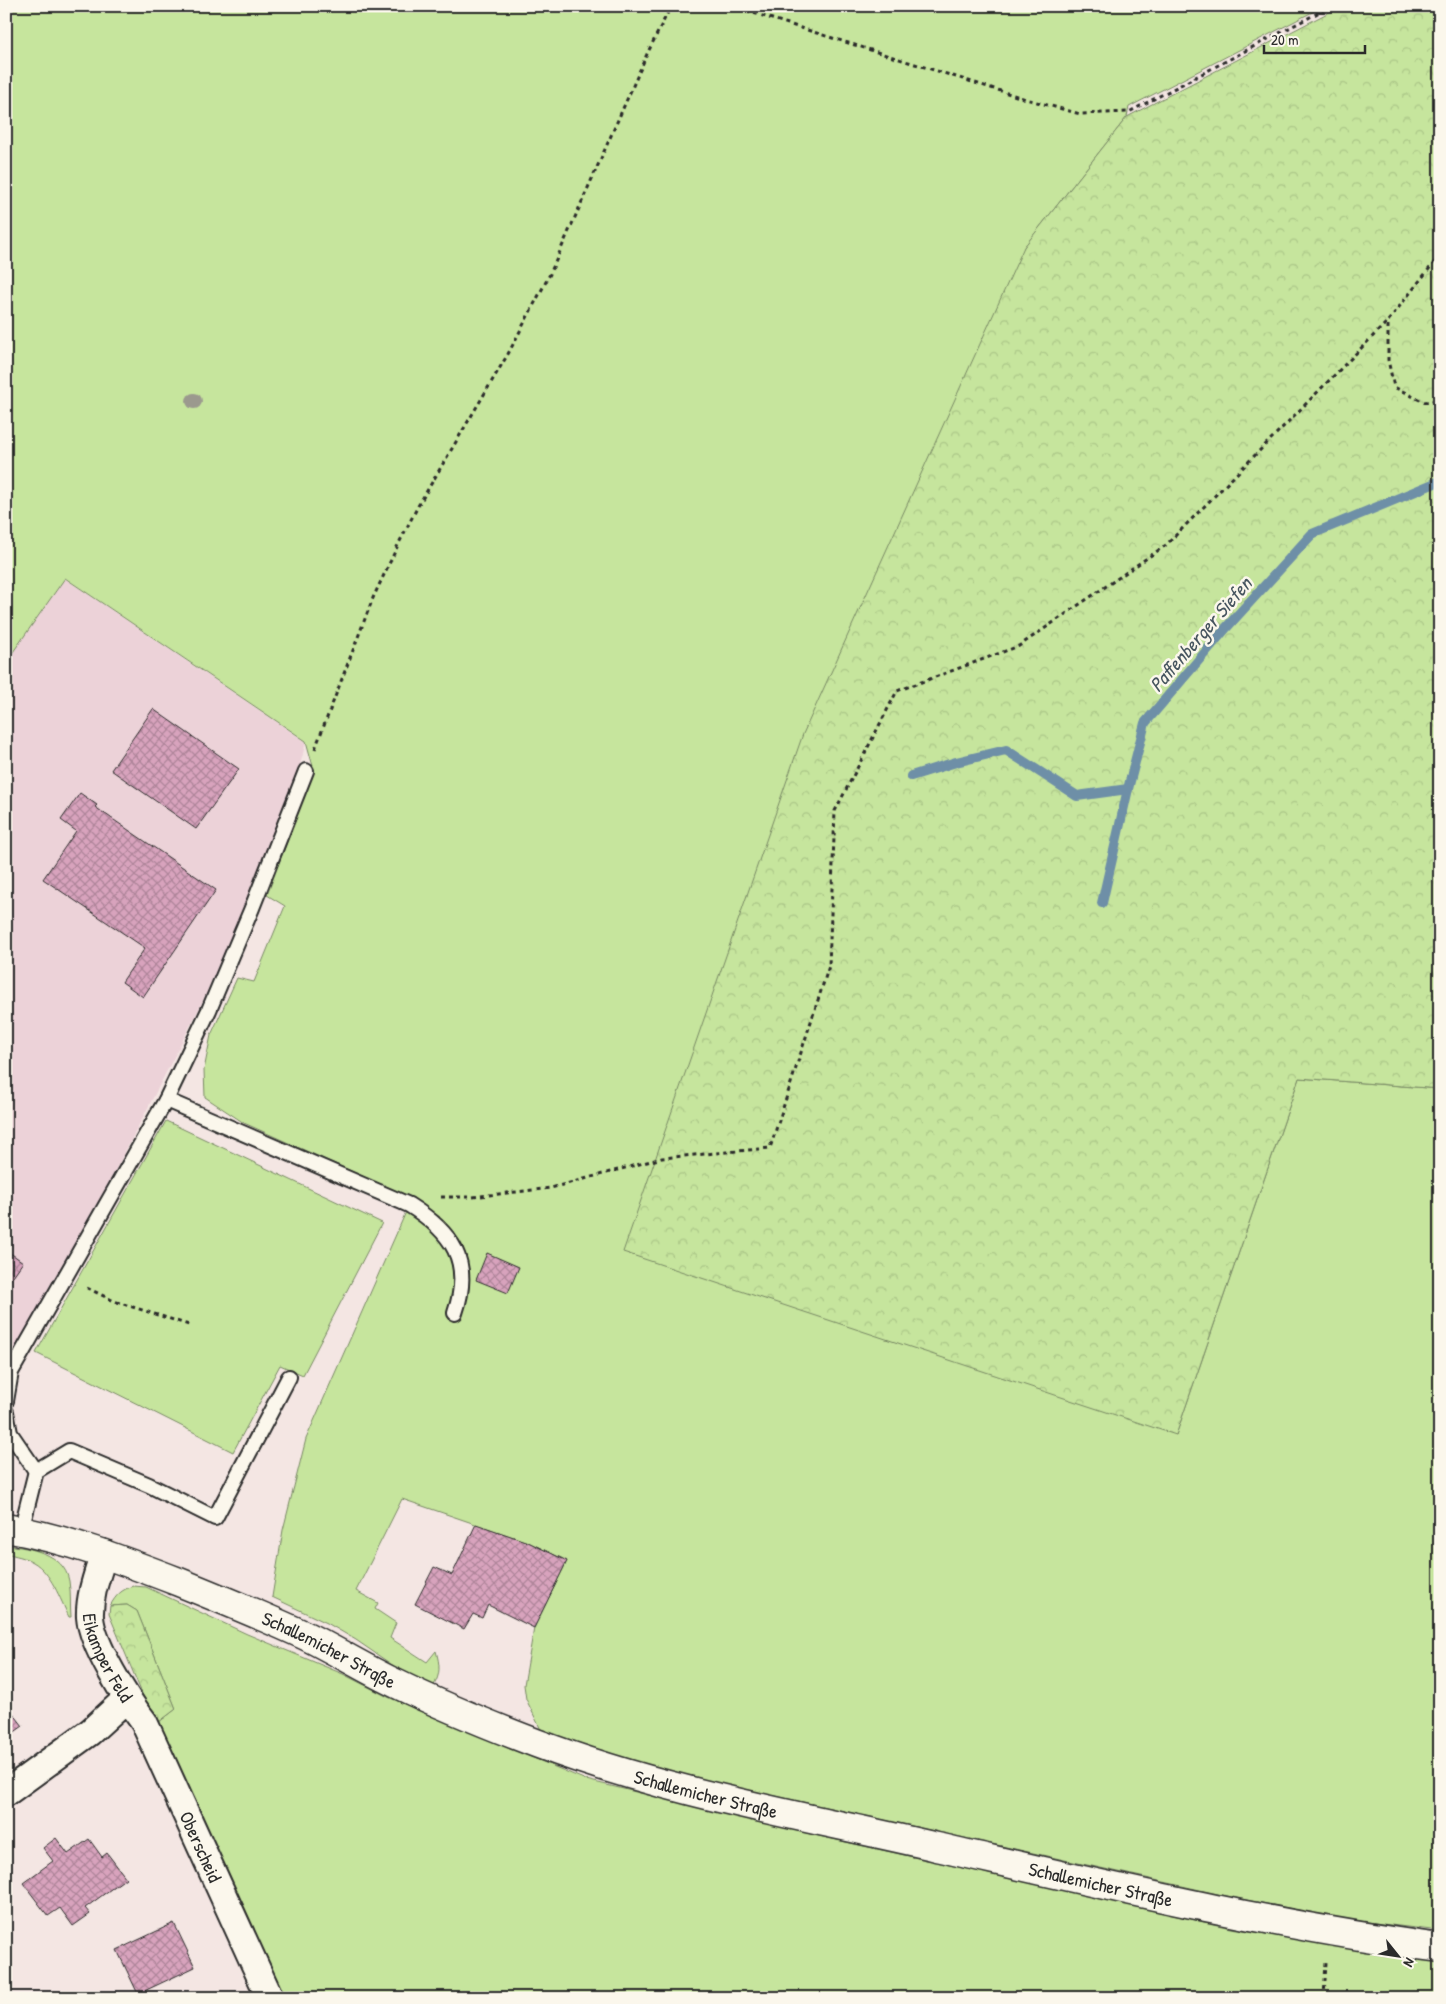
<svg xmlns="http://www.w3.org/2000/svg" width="1446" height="2004" viewBox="0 0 1446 2004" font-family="'Patrick Hand',sans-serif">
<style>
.built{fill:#ecd2d8}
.grass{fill:#c6e59d;stroke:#788864}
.forest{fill:url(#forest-crowns);stroke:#788864}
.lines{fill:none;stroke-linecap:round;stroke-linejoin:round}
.stream{stroke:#6e8fa7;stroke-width:10}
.building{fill:url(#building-cross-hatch);stroke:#2b2b2b}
.service-casing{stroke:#2b2b2b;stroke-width:18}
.minor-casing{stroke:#2b2b2b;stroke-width:30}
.tertiary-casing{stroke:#2b2b2b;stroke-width:31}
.path{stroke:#2b2b2b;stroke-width:3;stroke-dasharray:4 4;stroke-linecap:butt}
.service{stroke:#fbf7ec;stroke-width:14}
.minor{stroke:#fbf7ec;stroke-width:26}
.tertiary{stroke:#fbf7ec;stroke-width:28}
.tree{fill:#9b998e}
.labels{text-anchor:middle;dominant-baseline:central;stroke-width:5;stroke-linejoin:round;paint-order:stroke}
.street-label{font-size:19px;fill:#2b2b2b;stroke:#fbf7ec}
.water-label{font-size:20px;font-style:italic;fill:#47555f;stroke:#fbf7ec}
</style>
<defs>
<pattern id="forest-crowns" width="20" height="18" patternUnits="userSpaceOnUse" patternTransform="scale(1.25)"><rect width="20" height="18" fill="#c6e59d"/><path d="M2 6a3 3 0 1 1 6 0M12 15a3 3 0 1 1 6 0" fill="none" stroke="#aac587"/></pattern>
<pattern id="building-cross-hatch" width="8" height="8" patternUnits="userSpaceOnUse" patternTransform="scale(1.25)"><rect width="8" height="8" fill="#d8a3bd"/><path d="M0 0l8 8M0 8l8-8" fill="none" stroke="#af859a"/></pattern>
</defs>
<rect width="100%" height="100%" fill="#f4e6e3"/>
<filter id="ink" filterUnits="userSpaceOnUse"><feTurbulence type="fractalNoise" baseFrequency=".02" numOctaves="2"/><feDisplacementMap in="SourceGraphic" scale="10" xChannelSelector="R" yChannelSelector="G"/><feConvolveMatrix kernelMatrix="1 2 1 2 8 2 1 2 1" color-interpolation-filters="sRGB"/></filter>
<g filter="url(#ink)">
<!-- built -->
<path class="built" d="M64 578 306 742 294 788 205 997 111 1179 6 1365V662Z"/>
<!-- grass -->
<g class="grass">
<path d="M6 6H1324L1129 107 1127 117 1024 247 1176 1435 1299 1078 1440 1089V1931L1350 1920 1236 1898 667 1772 543 1734 526 1699 524 1685 534 1628 567 1561 528 1542 402 1499 356 1591 378 1603 375 1609 396 1623 390 1638 427 1662 436 1651C440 1665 441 1674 433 1687L401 1671 356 1640 327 1623 272 1597 283 1530 306 1439 409 1205 440 1217 409 1197 244 1123 205 1097 204 1070 211 1035 237 978 254 982 285 906 267 895 314 770 306 741 65 578 6 662Z"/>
<path d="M166 1121 382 1223 303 1375 280 1365 233 1452 36 1353Z"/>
<path d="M6 1545C30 1548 64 1553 69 1581 71 1593 70 1605 71 1617H69C60 1599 51 1572 33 1562 25 1557 15 1556 6 1553Z"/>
<path d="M133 1586 146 1587 247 1634 343 1674 388 1697 586 1780 806 1833 1231 1928 1360 1950 1440 1962V1998H278L155 1725 176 1709 137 1611 127 1605 110 1606C116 1595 121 1590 133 1586Z"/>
</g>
<!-- forest -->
<g class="forest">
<path d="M1341 6H1440V1089L1299 1078 1176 1435 623 1252 803 734 1024 247 1127 117Z"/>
<path d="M127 1605 137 1611 176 1709 155 1725 109 1614 110 1606Z"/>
</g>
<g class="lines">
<!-- stream -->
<g class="stream">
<path d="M911 776 956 762 1006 750 1077 796 1128 789"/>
<path d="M1102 903 1128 789 1145 723 1226 628 1312 534 1440 481"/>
</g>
</g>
<!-- building -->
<g class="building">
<path d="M153 709 239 769 196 829 111 770Z"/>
<path d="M80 793 97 805 95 807 216 890 143 997 122 982 145 948 43 879 76 831 61 820Z"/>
<path d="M6 1250 23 1262 6 1286Z"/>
<path d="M487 1253 519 1267 508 1293 476 1280Z"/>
<path d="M476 1524 528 1542 567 1561 534 1628 488 1605 482 1618 473 1614 464 1629 415 1604 434 1567 452 1575Z"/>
<path d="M6 1704 23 1726 6 1738Z"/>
<path d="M56 1838 68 1854 89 1839 102 1857 107 1853 126 1878 85 1908 90 1914 73 1926 60 1908 48 1916 23 1883 53 1861 43 1848Z"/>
<path d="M174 1923 195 1967 138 1994 117 1950Z"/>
</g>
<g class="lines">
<defs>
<g id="service">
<path d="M166 1100 409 1205C452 1232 473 1261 455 1313"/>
<path d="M6 1401 11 1372 166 1100 209 1010 252 908 306 771"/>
<path d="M6 1412 10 1433 36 1471"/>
<path d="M21 1531 36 1471 69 1451 149 1485 215 1518 289 1377"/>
</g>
<g id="minor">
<path id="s1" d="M104 1553C98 1573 89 1595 90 1617 92 1645 127 1700 144 1722L270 1998"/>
<path d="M6 1793 90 1732 126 1699"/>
</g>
<g id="tertiary">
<path id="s2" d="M6 1528C67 1539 122 1560 179 1582 221 1599 263 1616 304 1635 335 1650 365 1669 397 1684 442 1706 489 1725 536 1743 665 1792 803 1816 937 1847 1104 1885 1270 1925 1440 1948"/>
</g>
</defs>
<!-- service casing -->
<use href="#service" class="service-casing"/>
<!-- minor casing -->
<use href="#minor" class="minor-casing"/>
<!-- tertiary casing -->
<use href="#tertiary" class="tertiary-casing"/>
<!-- path -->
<g class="path">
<path d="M731 6 1026 99 1080 114 1129 112 1331 6"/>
<path d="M1440 255 1388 321V360L1394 387 1424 402 1440 400"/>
<path d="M315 749 373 598 398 545 418 506 508 354 550 274 647 54 671 6"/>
<path d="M441 1197H472L551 1188 662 1158 770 1148 829 966 835 811 897 691 1019 646 1166 545 1388 321"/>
<path d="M87 1288 114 1301 189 1325"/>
<path d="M1324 1998 1326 1962"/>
</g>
<!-- service -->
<use href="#service" class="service"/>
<!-- minor -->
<use href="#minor" class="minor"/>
<!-- tertiary -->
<use href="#tertiary" class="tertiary"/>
</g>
<!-- trees -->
<circle class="tree" cx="194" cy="401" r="8"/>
</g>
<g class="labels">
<!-- street labels -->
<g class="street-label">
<text stroke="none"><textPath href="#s2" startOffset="346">Schallemicher Straße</textPath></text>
<text stroke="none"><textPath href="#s1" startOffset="110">Eikamper Feld</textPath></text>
<text stroke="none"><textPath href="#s2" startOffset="751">Schallemicher Straße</textPath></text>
<text stroke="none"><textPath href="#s1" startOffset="322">Oberscheid</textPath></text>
<text stroke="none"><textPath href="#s2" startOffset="1156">Schallemicher Straße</textPath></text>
</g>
<!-- water labels -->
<g class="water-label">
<text transform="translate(1200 634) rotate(-49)">Paffenberger Siefen</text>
</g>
</g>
<!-- margin -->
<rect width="1446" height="2004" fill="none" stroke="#fbf7ec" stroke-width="25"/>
<rect x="12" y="12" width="1421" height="1979" fill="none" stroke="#2b2b2b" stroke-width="2" filter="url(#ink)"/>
<!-- north arrow -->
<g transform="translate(1398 1956) rotate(120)" stroke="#fbf7ec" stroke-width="4" paint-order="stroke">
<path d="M0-4L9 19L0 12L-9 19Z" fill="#2b2b2b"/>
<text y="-8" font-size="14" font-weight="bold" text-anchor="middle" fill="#2b2b2b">N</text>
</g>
<!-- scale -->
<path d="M1264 45v8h101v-8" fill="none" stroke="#2b2b2b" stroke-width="2.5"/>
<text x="1271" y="45" font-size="15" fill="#2b2b2b" stroke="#fbf7ec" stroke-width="4" paint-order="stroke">20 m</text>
</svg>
